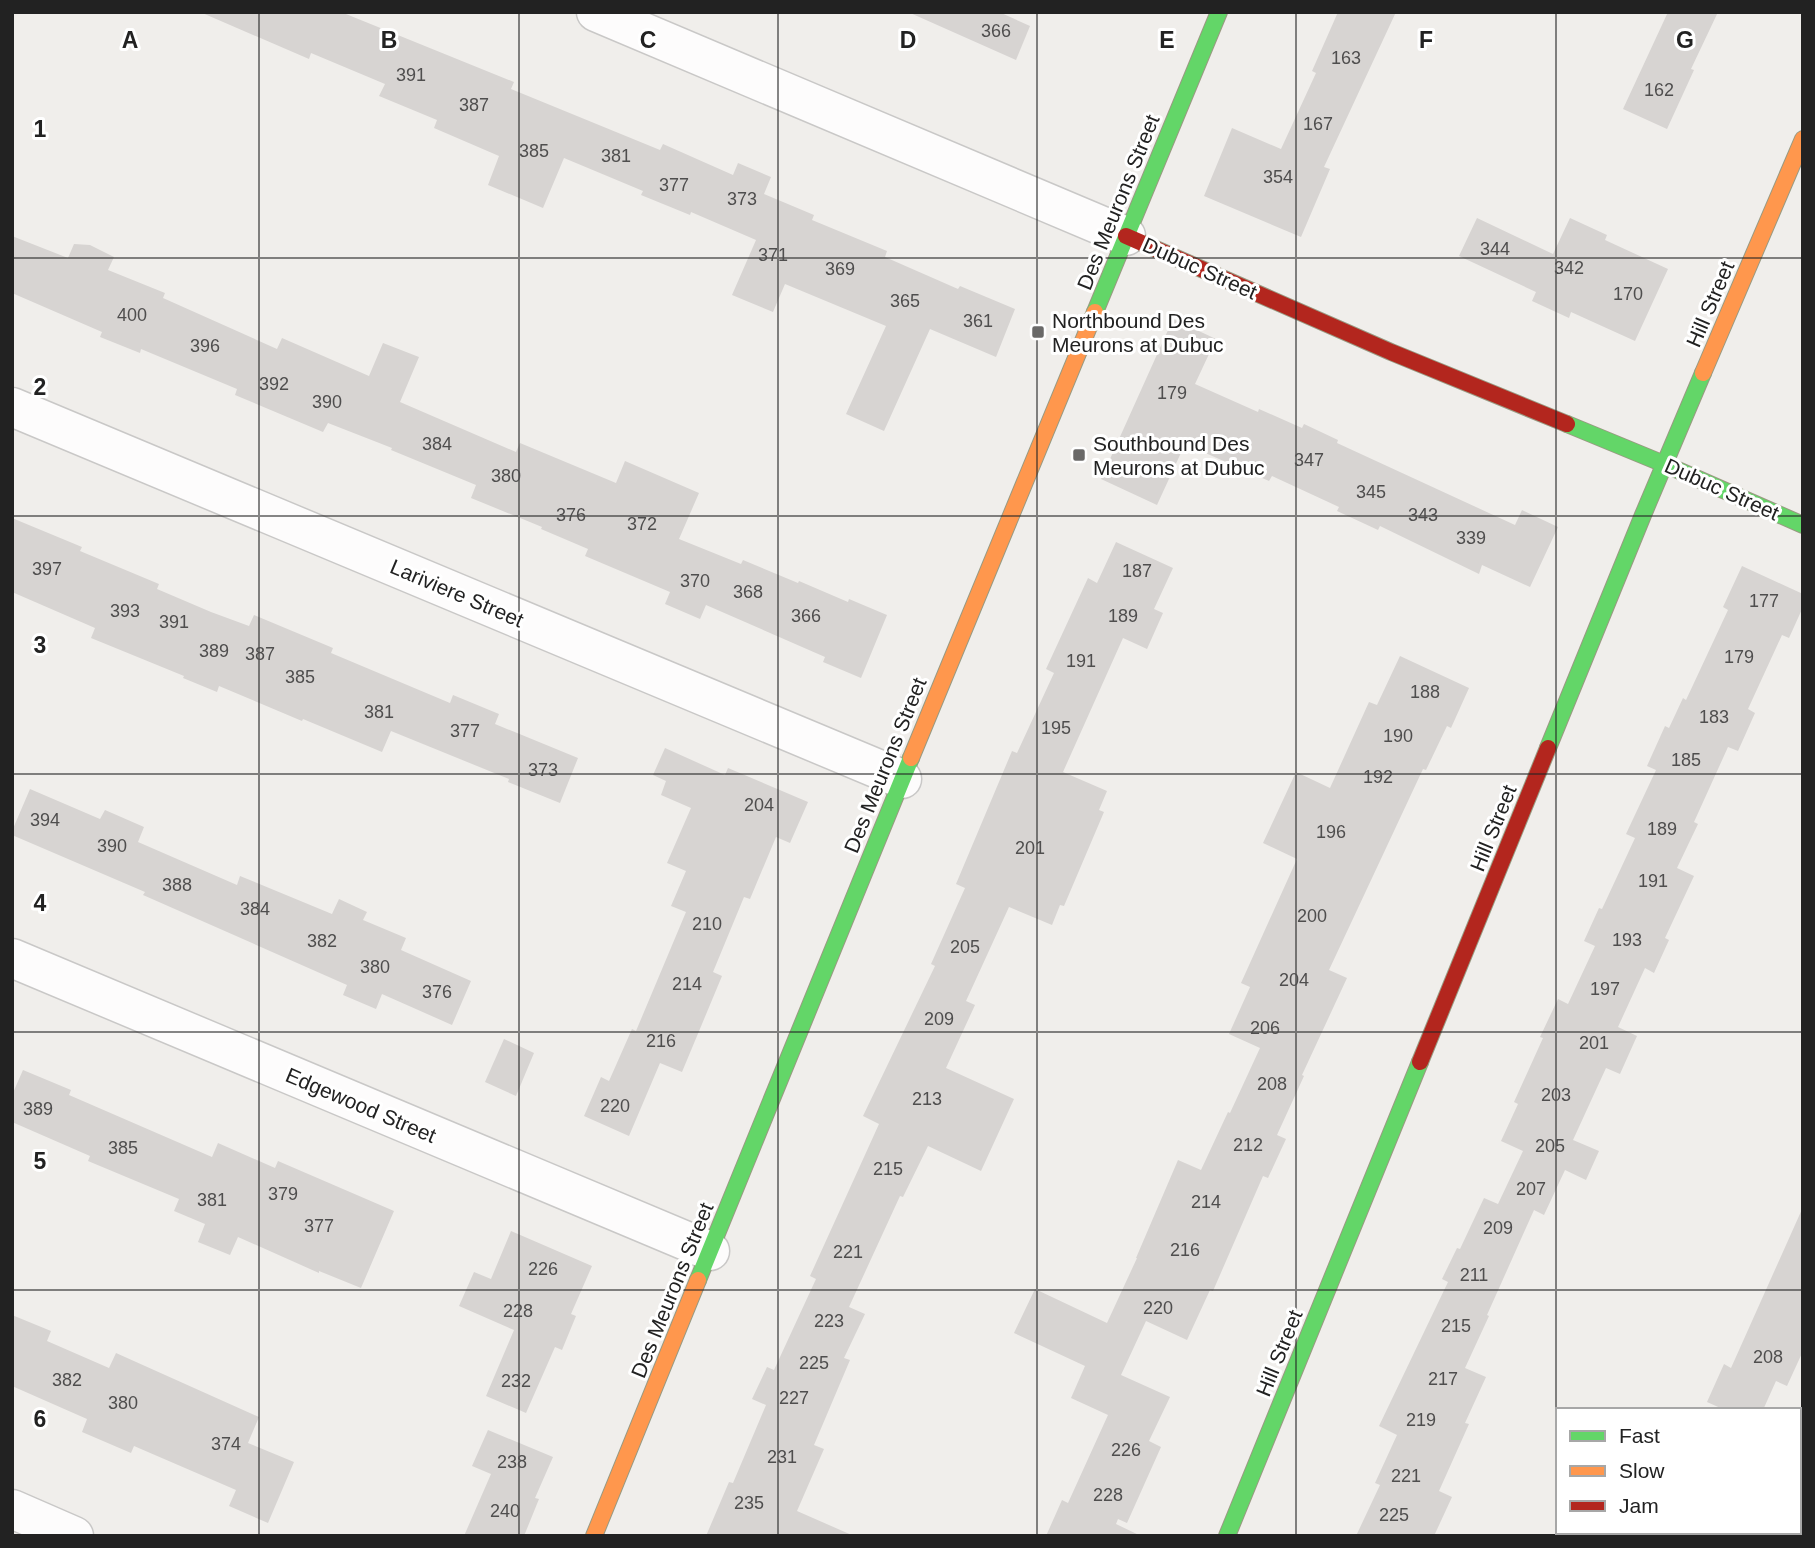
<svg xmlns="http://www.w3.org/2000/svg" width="1815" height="1548" viewBox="0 0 1815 1548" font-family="Helvetica,sans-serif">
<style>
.building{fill:#d7d4d2}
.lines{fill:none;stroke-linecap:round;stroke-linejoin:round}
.street-casing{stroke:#c9c8c7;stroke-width:41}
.fast-casing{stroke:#999a82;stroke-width:18}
.slow-casing{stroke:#999a82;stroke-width:18}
.jam-casing{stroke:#999a82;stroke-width:18}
.street{stroke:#fdfcfc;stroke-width:38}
.fast{stroke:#63d668;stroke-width:16}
.slow{stroke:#ff974d;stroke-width:16}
.jam{stroke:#b3261e;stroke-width:16}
.grid{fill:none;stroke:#222;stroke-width:2;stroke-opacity:0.55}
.poi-dot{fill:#6a6968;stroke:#fff;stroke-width:2.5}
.labels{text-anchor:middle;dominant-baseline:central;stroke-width:6;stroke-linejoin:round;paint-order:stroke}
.number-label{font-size:18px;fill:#4f4e4e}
.street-label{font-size:21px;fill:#222;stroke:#fff}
.poi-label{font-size:21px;fill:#222;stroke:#fff;text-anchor:start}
.grid-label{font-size:23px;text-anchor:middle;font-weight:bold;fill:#222;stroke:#fff;stroke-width:6;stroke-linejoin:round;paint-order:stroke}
</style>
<rect width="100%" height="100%" fill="#f0eeeb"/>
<!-- building -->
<g class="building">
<path d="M200 12H341L514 82 511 89 660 150 663 144 733 175 738 163 771 177 764 194 814 215 812 220 887 251 885 257 958 289 960 286 1015 309 996 357 930 329 884 431 846 414 886 326 785 284 773 312 732 295 756 240 691 212 690 215 641 195 643 191 564 158 543 208 488 185 499 156 434 128 437 120 379 96 385 84 311 53 309 59Z"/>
<path d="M908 12H999L1030 26 1016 60Z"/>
<path d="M1338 12H1396L1324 167 1330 169 1301 237 1204 196 1232 128 1281 149 1316 73 1312 71Z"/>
<path d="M1668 12H1718L1691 69 1694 70 1667 129 1623 109Z"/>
<path d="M1477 218 1553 254 1570 218 1607 235 1605 240 1668 269 1635 341 1571 312 1569 318 1532 301 1536 292 1459 256Z"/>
<path d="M12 236 68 258 74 244 90 245 114 257 108 270 165 293 163 298 277 349 282 338 369 376 383 343 419 357 400 402 516 452 520 443 616 483 625 461 699 493 679 539 741 564 743 560 798 583 799 581 848 602 849 599 887 615 861 678 823 662 825 657 706 605 700 619 665 604 670 592 585 556 588 549 541 529 542 527 471 498 476 485 391 450 392 448 328 423 323 432 235 395 237 389 141 349 140 353 100 337 102 332 12 293Z"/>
<path d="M1173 319 1216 339 1195 384 1258 412 1259 409 1302 428 1304 424 1338 440 1337 443 1515 525 1522 510 1558 527 1530 587 1482 565 1479 574 1380 526 1378 530 1337 511 1339 507 1272 476 1269 481 1185 444 1157 505 1101 479Z"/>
<path d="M12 518 82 547 80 551 159 584 157 589 211 612 249 626 254 615 333 648 331 653 450 703 453 695 499 714 495 724 578 758 560 803 508 782 509 779 391 731 382 752 303 719 302 721 219 686 217 692 183 678 184 676 91 638 95 628 12 592Z"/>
<path d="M1116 542 1173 568 1154 609 1163 613 1147 649 1123 638 1063 772 1107 791 1099 810 1104 812 1064 906 1060 905 1052 925 1009 907 966 1001 975 1005 946 1068 1014 1099 981 1171 928 1146 903 1197 900 1196 849 1307 865 1314 844 1358 850 1360 814 1445 824 1449 797 1511 854 1536H706L729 1482 733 1483 766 1405 752 1399 767 1367 774 1370 816 1279 810 1276 879 1124 863 1116 935 966 931 964 965 888 956 884 1012 751 1017 753 1054 673 1046 669 1088 578 1097 583Z"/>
<path d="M1742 566 1803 594V607L1789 638 1782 635 1748 709 1755 713 1738 751 1728 747 1694 822 1698 824 1677 868 1694 876 1665 938 1669 940 1654 973 1645 968 1618 1027 1637 1036 1620 1074 1606 1068 1573 1140 1599 1151 1586 1180 1565 1170 1544 1215 1534 1210 1487 1315 1489 1316 1465 1368 1486 1377 1465 1423 1469 1424 1439 1491 1452 1497 1434 1536H1356L1380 1485 1375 1483 1397 1435 1379 1426 1448 1282 1442 1279 1457 1248 1460 1249 1484 1198 1498 1204 1523 1151 1501 1141 1518 1104 1514 1102 1543 1038 1540 1037 1558 999 1568 1004 1595 946 1584 941 1599 908 1602 909 1635 838 1626 834 1656 770 1647 766 1665 726 1669 728 1683 698 1686 700 1728 610 1723 607Z"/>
<path d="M1400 656 1469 688 1451 728 1447 726 1426 770 1423 769 1329 970 1347 978 1302 1075 1304 1076 1277 1135 1286 1139 1268 1178 1263 1176 1213 1291 1210 1290 1187 1340 1146 1321 1121 1375 1170 1397 1149 1441 1161 1447 1127 1523 1118 1519 1116 1524 1141 1536H1046L1062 1500 1068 1503 1108 1415 1071 1398 1085 1366 1014 1333 1035 1289 1107 1323 1137 1258H1136L1178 1160 1201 1170 1228 1112 1230 1113 1260 1048 1229 1034 1250 987 1241 983 1297 859 1263 843 1296 772 1330 788 1369 702 1377 705Z"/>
<path d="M665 748 725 775 728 768 808 802 790 843 776 837 750 899 744 897 713 972 722 976 682 1072 660 1063 629 1136 584 1116 601 1077 609 1081 632 1029 636 1031 686 912 671 906 686 871 667 863 691 808 661 795 666 781 653 775Z"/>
<path d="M30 789 100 819 105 810 144 827 138 842 237 885 240 876 332 914 339 899 367 912 363 920 406 938 401 950 471 981 452 1025 382 994 376 1009 343 995 347 985 143 895 145 892 12 835V831Z"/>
<path d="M504 1039 534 1053 516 1096 485 1082Z"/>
<path d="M23 1070 71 1090 69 1095 212 1157 218 1143 275 1168 278 1161 394 1211 361 1288 319 1271V1273L238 1237 230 1255 198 1242 205 1224 174 1211 179 1199 88 1161 90 1156 12 1122V1095Z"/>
<path d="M1803 1207V1351L1787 1386 1776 1381 1763 1410H1725L1707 1402 1724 1364 1731 1368Z"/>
<path d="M511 1231 592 1266 571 1314 576 1316 562 1350 555 1347 526 1413 486 1396 514 1330 459 1306 474 1272 491 1279Z"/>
<path d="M12 1315 51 1331 47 1341 109 1368 116 1353 259 1417 248 1443 294 1462 268 1523 229 1506 236 1490 134 1446 131 1453 82 1432 87 1419 12 1386Z"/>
<path d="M488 1430 553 1457 535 1498 539 1499 524 1536H464L491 1474 472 1466Z"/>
</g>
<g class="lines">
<defs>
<g id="street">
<path d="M596 12 1126 236"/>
<path d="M12 407 902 779"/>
<path d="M12 958 710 1251"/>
<path d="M12 1509 74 1536"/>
</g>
<g id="fast">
<path d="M1095 312 1219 12"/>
<path d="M1567 424 1664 464 1803 525"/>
<path d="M1548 748 1643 515 1703 373"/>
<path d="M698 1280 911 758"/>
<path d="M1227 1536 1420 1062"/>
</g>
<g id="slow">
<path d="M1703 373 1803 139"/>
<path d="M911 758 1095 312"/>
<path d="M594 1536 698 1280"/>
</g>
<g id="jam">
<path d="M1126 236 1391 352 1567 424"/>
<path d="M1420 1062 1548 748"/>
</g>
</defs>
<!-- street casing -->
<use href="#street" class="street-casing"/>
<!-- fast casing -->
<use href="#fast" class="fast-casing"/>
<!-- slow casing -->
<use href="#slow" class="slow-casing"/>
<!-- jam casing -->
<use href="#jam" class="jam-casing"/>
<!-- street -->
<use href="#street" class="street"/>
<!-- fast -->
<use href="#fast" class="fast"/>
<!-- slow -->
<use href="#slow" class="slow"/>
<!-- jam -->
<use href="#jam" class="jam"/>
</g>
<!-- grid -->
<path class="grid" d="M259 12V1536M519 12V1536M778 12V1536M1037 12V1536M1296 12V1536M1556 12V1536M12 258H1803M12 516H1803M12 774H1803M12 1032H1803M12 1290H1803"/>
<!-- markers -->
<g class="poi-dot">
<rect x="1031" y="325" width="14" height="14" rx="3.5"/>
<rect x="1072" y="448" width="14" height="14" rx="3.5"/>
</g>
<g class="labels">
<!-- number labels -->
<g class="number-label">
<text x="996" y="31">366</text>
<text x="1346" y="58">163</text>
<text x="411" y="75">391</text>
<text x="1659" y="90">162</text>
<text x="474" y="105">387</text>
<text x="1318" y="124">167</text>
<text x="534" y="151">385</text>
<text x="616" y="156">381</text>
<text x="1278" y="177">354</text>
<text x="674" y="185">377</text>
<text x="742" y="199">373</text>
<text x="1495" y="249">344</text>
<text x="773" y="255">371</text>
<text x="1569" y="268">342</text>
<text x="840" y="269">369</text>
<text x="1628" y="294">170</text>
<text x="905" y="301">365</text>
<text x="132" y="315">400</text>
<text x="978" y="321">361</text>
<text x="205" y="346">396</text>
<text x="274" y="384">392</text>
<text x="1172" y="393">179</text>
<text x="327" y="402">390</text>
<text x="437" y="444">384</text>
<text x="1309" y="460">347</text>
<text x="506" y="476">380</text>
<text x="1371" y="492">345</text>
<text x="571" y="515">376</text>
<text x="1423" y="515">343</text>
<text x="642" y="524">372</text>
<text x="1471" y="538">339</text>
<text x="47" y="569">397</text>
<text x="1137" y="571">187</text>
<text x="695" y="581">370</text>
<text x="748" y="592">368</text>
<text x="1764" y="601">177</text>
<text x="125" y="611">393</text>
<text x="806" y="616">366</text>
<text x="1123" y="616">189</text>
<text x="174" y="622">391</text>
<text x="214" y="651">389</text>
<text x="260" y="654">387</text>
<text x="1739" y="657">179</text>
<text x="1081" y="661">191</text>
<text x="300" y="677">385</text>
<text x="1425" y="692">188</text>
<text x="379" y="712">381</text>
<text x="1714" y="717">183</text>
<text x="1056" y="728">195</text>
<text x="465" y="731">377</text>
<text x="1398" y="736">190</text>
<text x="1686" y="760">185</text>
<text x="543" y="770">373</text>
<text x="1378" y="777">192</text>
<text x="759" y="805">204</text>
<text x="45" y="820">394</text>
<text x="1662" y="829">189</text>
<text x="1331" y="832">196</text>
<text x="112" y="846">390</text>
<text x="1030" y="848">201</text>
<text x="1653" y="881">191</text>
<text x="177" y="885">388</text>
<text x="255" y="909">384</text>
<text x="1312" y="916">200</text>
<text x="707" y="924">210</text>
<text x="1627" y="940">193</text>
<text x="322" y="941">382</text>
<text x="965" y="947">205</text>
<text x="375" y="967">380</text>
<text x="1294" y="980">204</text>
<text x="687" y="984">214</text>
<text x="1605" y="989">197</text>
<text x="437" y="992">376</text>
<text x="939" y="1019">209</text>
<text x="1265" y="1028">206</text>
<text x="661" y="1041">216</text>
<text x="1594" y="1043">201</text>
<text x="1272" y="1084">208</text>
<text x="1556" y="1095">203</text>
<text x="927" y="1099">213</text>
<text x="615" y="1106">220</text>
<text x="38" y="1109">389</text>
<text x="1248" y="1145">212</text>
<text x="1550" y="1146">205</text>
<text x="123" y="1148">385</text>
<text x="888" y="1169">215</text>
<text x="1531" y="1189">207</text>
<text x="283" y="1194">379</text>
<text x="212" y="1200">381</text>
<text x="1206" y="1202">214</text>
<text x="319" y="1226">377</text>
<text x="1498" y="1228">209</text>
<text x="1185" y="1250">216</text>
<text x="848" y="1252">221</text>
<text x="543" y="1269">226</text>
<text x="1474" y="1275">211</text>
<text x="1158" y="1308">220</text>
<text x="518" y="1311">228</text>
<text x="829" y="1321">223</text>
<text x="1456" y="1326">215</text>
<text x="1768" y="1357">208</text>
<text x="814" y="1363">225</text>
<text x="1443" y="1379">217</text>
<text x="67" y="1380">382</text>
<text x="516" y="1381">232</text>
<text x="794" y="1398">227</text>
<text x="123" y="1403">380</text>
<text x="1421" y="1420">219</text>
<text x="226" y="1444">374</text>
<text x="1126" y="1450">226</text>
<text x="782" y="1457">231</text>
<text x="512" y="1462">238</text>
<text x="1406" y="1476">221</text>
<text x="1108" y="1495">228</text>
<text x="749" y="1503">235</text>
<text x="505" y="1511">240</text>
<text x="1394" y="1515">225</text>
</g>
<!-- street labels -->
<g class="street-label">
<text transform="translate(1118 202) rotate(-68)">Des Meurons Street</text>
<text transform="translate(1200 268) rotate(24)">Dubuc Street</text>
<text transform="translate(1710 304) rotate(-67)">Hill Street</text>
<text transform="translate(1722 489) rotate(24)">Dubuc Street</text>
<text transform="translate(457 593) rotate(23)">Lariviere Street</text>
<text transform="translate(885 765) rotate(-68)">Des Meurons Street</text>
<text transform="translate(1493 828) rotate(-68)">Hill Street</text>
<text transform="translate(361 1105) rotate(23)">Edgewood Street</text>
<text transform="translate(672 1290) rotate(-68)">Des Meurons Street</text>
<text transform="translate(1279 1353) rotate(-68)">Hill Street</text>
</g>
<!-- poi labels -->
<g class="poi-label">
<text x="1052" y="320">Northbound Des<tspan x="1052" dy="24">Meurons at Dubuc</tspan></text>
<text x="1093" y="443">Southbound Des<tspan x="1093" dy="24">Meurons at Dubuc</tspan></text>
</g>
</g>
<g class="grid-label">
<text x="130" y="48">A</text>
<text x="389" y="48">B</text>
<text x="648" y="48">C</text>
<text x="908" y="48">D</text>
<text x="1167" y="48">E</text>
<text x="1426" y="48">F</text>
<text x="1685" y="48">G</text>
<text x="40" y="137">1</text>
<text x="40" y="395">2</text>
<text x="40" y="653">3</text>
<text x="40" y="911">4</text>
<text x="40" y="1169">5</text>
<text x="40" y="1427">6</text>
</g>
<!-- border -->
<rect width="1815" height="1548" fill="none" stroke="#222222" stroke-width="28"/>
<!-- legend -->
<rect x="1556" y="1408" width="245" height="126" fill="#ffffff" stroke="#a7a7a7" stroke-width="2"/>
<rect x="1570" y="1431" width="35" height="10" fill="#63d668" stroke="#a7a7a7" stroke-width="2"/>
<text x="1619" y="1443" font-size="21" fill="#222222">Fast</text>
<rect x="1570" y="1466" width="35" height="10" fill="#ff974d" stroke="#a7a7a7" stroke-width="2"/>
<text x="1619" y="1478" font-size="21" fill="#222222">Slow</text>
<rect x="1570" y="1501" width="35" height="10" fill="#b3261e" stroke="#a7a7a7" stroke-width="2"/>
<text x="1619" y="1513" font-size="21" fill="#222222">Jam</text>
</svg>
